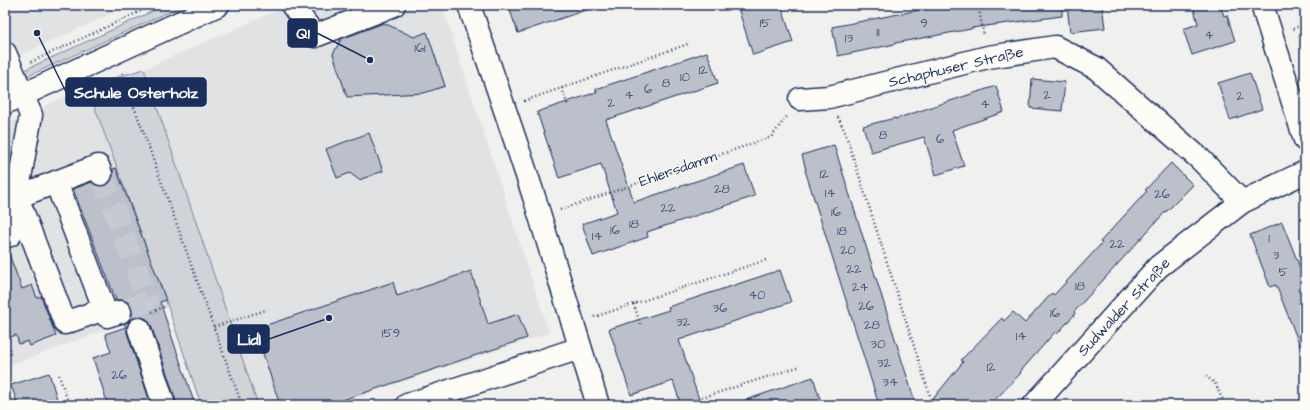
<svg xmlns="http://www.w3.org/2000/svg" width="1310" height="410" viewBox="0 0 1310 410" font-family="'Architects Daughter',sans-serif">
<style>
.built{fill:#e0e2e3}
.green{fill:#d0d3d8;stroke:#76819b}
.building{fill:#bbc0ca;stroke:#1b2f5e}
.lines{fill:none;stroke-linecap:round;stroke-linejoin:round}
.minor-tunnel{stroke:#c5c9d1;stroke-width:22;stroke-dasharray:22 11;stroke-linecap:butt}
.minor-casing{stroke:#1b2f5e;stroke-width:25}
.major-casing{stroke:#1b2f5e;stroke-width:25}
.path{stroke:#1b2f5e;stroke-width:2.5;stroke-dasharray:1 3;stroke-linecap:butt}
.minor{stroke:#fdfcf7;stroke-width:22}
.major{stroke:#fdfcf7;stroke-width:22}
.labels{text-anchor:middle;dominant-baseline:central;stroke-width:3;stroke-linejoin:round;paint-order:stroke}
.number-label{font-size:13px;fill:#435379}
.street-label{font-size:15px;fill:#1b2f5e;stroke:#fdfcf7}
.leader{fill:none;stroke:#1b2f5e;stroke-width:1.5}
.callout-dot{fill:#1b2f5e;stroke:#fdfcf7;stroke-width:1.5}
.callout{fill:#1b2f5e;stroke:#1b2f5e;stroke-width:1.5}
.callout-label{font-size:16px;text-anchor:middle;font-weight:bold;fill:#fff}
</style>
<rect width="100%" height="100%" fill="#f0f0ee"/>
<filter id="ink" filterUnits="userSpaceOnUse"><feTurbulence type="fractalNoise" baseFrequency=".025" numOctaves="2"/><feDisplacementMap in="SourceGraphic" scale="8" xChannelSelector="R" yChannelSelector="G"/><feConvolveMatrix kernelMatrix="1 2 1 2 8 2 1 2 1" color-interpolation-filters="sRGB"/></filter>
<g filter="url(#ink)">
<!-- built -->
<g class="built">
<path d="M5 5H130L5 62Z"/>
<path d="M290 5H442L549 333 333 405H258L144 69Z"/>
<path d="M87 86 168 307 5 367V125Z"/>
</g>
<!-- green -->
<g class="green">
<path d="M166 5H184L24 78 18 73Z"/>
<path d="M144 69 258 405H201L168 307 87 86Z"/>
</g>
<!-- building -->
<g class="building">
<path d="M508 5H592V8L518 33Z"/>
<path d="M737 5H781L793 42 753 55Z"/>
<path d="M945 5H1062V16L971 28V29L895 43V44L838 56 832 27Z"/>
<path d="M1067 5H1102L1105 28 1070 32Z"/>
<path d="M1193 5H1220L1224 16 1227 15 1235 41 1192 55 1183 29 1198 24Z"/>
<path d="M384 23 414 37 427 32 445 86 424 93 347 97 333 54 341 39Z"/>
<path d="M707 52 718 83 606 120 634 202 744 165 755 196 647 232 648 237 593 256 582 224 617 212 601 164 559 178 537 112 597 92 596 89Z"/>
<path d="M1250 73 1262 109 1230 120 1218 83Z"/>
<path d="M1032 79 1065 82 1062 111 1030 108Z"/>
<path d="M996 86 1004 112 952 130 964 166 936 175 924 137 871 152 863 126 895 118V119Z"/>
<path d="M369 133 383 171 359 180 350 173 337 178 326 149Z"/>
<path d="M834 145 898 348 916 405H879L839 278 805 170H806L802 155Z"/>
<path d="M1171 163 1193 185 1167 211H1166L1074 312 1075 314 1057 334 1055 332 1020 372 1021 373 990 405H928L963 362 961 360 1002 318 1004 321 1013 312 1025 323 1052 293 1054 295 1102 243 1100 242 1147 191 1145 190Z"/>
<path d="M116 168 166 300 160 302 195 405H176V401L151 325 147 319 141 317H135L129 321 127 327V333L151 405H108L93 358 111 352 105 334 126 327 124 324 129 321 132 315V309L129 303 123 300H116L73 189 92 182 99 186H106L111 182 113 176V169Z"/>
<path d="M1282 222 1305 280V356H1304L1276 285 1270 287 1250 235Z"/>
<path d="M5 249H7L22 289 32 285 37 298 41 296 56 336 30 346 28 341 19 344 16 335 5 339Z"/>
<path d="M780 270 791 302 679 340 701 405H681L673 381 631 395 609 329 669 310 668 307Z"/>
<path d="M471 271 488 324 518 314 527 338 328 405H280L255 329 393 282 397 296Z"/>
<path d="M49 373 59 405H18L11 385Z"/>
<path d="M813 377 822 405H741L740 402Z"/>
</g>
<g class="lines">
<!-- minor-tunnel -->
<path class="minor-tunnel" d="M101 174 148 301 120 312"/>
<defs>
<g id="minor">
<path d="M292 5 315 36 394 5"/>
<path d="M469 5C491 70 514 135 535 200 556 268 577 337 598 405"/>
<path d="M1262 5 1305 140"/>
<path d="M5 53 31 115 10 235 5 237"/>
<path d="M800 99 829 97 988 57 1055 47 1096 68 1200 159 1242 202"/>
<path d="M101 174 98 166 17 197 65 323 104 309"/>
<path d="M56 182 107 316 120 312"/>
<path d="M139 329 164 405"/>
<path d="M407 405 580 348"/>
<path d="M1034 405 1158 267 1242 202 1305 172"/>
</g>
<path id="major" d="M5 103 218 5"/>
</defs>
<!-- minor casing -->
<use href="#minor" class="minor-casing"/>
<!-- major casing -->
<use href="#major" class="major-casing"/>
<!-- path -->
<g class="path">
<path d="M978 5 984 36"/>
<path d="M1293 29 1305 23"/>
<path d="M31 62 154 5"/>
<path d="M122 73 242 405"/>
<path d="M562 88 568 106"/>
<path d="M524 101 688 44"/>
<path d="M838 117 845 132 933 405"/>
<path d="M560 210 771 137 788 115"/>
<path d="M634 304 640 324"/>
<path d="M152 312 164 307"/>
<path d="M594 317 766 260"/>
<path d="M214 327 266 310"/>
<path d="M59 375 69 405"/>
<path d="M1206 376 1215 383 1225 405"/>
<path d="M679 405 801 366"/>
</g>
<!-- minor -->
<use href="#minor" class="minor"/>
<!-- major -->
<use href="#major" class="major"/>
</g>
</g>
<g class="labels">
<!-- number labels -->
<g class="number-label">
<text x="765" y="23">15</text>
<text x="924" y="23">9</text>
<text x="878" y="32">11</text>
<text x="1209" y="35">4</text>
<text x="849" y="38">13</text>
<text x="420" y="48">161</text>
<text x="703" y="70">12</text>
<text x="685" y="77">10</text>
<text x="666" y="83">8</text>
<text x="648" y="89">6</text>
<text x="629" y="95">4</text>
<text x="1047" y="95">2</text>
<text x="1240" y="96">2</text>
<text x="611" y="103">2</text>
<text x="985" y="104">4</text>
<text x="883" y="135">8</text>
<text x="940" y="139">6</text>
<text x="824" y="174">12</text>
<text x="722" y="189">28</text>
<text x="830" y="193">14</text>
<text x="1162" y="194">26</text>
<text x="668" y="208">22</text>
<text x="836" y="212">16</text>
<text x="634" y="224">18</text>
<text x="615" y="230">16</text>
<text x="842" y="231">18</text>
<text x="597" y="236">14</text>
<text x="1269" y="238">1</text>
<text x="1117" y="244">22</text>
<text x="848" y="250">20</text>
<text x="1276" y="255">3</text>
<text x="854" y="269">22</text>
<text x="1283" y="272">5</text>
<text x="1080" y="286">18</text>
<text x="860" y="287">24</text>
<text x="757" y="295">40</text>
<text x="866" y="306">26</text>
<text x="720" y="308">36</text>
<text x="1055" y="313">16</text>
<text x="683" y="322">32</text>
<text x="872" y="325">28</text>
<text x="391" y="333">159</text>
<text x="1021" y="336">14</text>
<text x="878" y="344">30</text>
<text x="884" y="363">32</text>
<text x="991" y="367">12</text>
<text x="119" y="375">26</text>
<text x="890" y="382">34</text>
</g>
<!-- street labels -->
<g class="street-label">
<text transform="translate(956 67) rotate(-13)">Schaphuser Straße</text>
<text transform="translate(678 169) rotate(-19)">Ehlersdamm</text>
<text transform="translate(1124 307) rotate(-47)">Sudwalder Straße</text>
</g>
</g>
<!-- callouts -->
<path class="leader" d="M370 60L317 33M37 33L66 92M329 318L269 339"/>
<g class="callout-dot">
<circle cx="370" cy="60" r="4"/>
<circle cx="37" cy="33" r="4"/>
<circle cx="329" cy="318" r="4"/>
</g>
<g class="callout">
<rect x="288" y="19" width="29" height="28" rx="4"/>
<rect x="66" y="78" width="140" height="28" rx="4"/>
<rect x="228" y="325" width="41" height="28" rx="4"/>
</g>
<g class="callout-label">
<text x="303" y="39">Q1</text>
<text x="136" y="98">Schule Osterholz</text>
<text x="249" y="345">Lidl</text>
</g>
<!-- margin -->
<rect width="1310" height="410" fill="none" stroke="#fdfcf7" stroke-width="20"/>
<rect x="10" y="10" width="1290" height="390" fill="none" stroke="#1b2f5e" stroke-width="1.5" filter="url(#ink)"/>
</svg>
